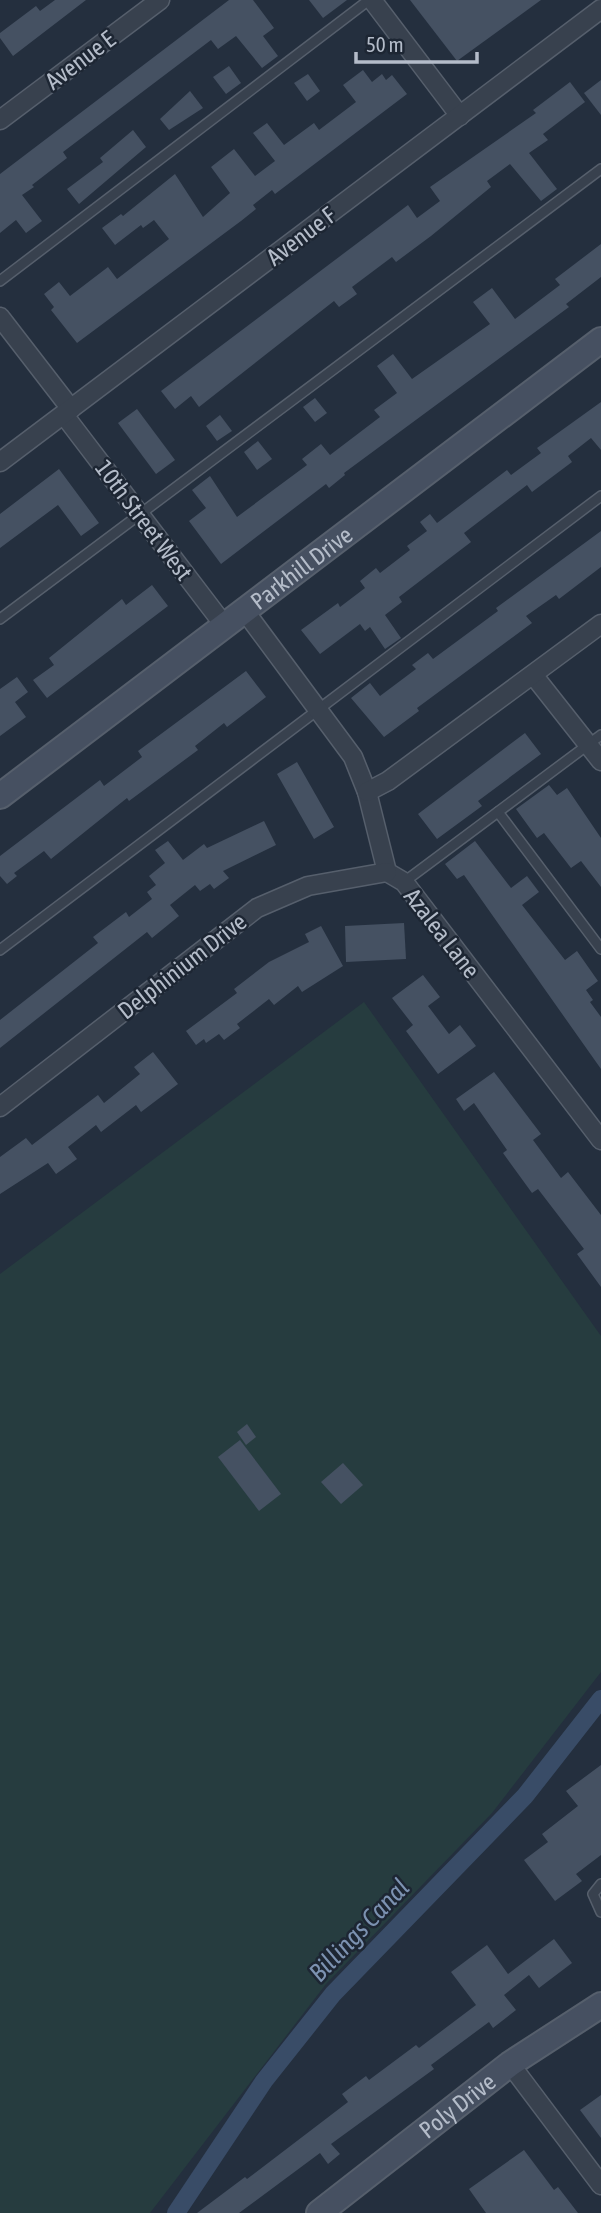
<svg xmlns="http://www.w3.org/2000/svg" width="601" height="2213" viewBox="0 0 601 2213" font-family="'Asap Condensed',sans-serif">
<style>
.green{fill:#263c3f}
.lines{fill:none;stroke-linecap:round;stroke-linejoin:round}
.canal{stroke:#394c67;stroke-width:18}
.building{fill:#455162}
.lane-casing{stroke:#565f6c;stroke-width:12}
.street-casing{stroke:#565f6c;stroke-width:21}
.secondary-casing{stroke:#565f6c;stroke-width:28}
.lane{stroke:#38414e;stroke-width:9}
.street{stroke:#38414e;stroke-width:18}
.secondary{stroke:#465061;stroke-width:24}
.labels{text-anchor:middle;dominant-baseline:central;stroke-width:5;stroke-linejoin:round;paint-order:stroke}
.street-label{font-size:24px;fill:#b4bcc9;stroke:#1d2633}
.water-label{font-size:26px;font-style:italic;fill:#7c92b1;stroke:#1d2633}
</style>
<rect width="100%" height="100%" fill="#242f3e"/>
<!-- green -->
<path class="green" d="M364 1002 601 1336V1672L492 1813 326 1984 150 2213H0V1274Z"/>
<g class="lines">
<!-- canal -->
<path class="canal" d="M176 2213 264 2081 333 1994 525 1796 601 1699"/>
</g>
<!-- building -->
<g class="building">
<path d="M55 0H86L13 56 0 38V33L36 6 40 11Z"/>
<path d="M229 0H253L274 28 263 36 278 56 262 68 236 36 218 49 211 40 63 152 67 158 32 185 34 187 22 195 42 221 26 233 16 220 0 233V174Z"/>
<path d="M309 0H347L323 18Z"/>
<path d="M410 0H541L457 61Z"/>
<path d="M229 66 241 83 226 94 213 77Z"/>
<path d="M363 70 372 82 382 74 386 80 392 75 407 94 275 194 272 190 253 205 256 209 241 221 77 343 51 310 54 307 44 294 59 282 70 296 108 267 117 279 169 239 154 220 143 228 141 225 115 245 102 228 121 214 123 216 175 174 203 217 230 193 211 167 234 149 255 176 275 161 253 133 267 123 284 145 314 123 319 130 356 102 343 85Z"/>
<path d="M308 74 320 91 307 101 294 83Z"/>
<path d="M601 80V115L584 93Z"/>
<path d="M570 82 585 102 543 134 548 140 529 153 557 189 541 201 510 164 487 181 491 187 431 236 396 262 392 257 352 287 357 294 339 307 334 301 199 407 191 396 175 409 161 391 408 205 417 218 440 201 430 187 536 113 533 110Z"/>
<path d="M190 91 203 108 169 130 160 119Z"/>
<path d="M133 130 146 147 79 204 67 189 103 162 100 158Z"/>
<path d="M601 244V277L566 304 569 307 344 473 345 475 329 488 326 484 221 564 189 521 206 508 192 490 210 476 237 517 307 465 302 459 321 444 330 455 380 417 374 410 397 393 377 366 393 354 412 379 490 324 473 302 492 288 515 319 560 285 555 279Z"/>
<path d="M315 398 327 413 315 422 303 407Z"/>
<path d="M601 402V450L591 438 568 456 572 462 532 492 527 485 464 533 471 542 399 597 402 602 385 615 401 638 385 649 370 627 365 631 360 624 320 654 301 630 338 603 340 607 365 588 360 581 376 568 380 573 410 550 407 546 427 531 420 522 430 514 437 523 507 470 511 475 541 453 537 448Z"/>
<path d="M137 409 175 460 156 474 118 423Z"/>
<path d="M220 415 232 431 217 441 206 426Z"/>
<path d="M258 441 272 459 257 470 244 452Z"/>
<path d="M59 469 99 523 81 536 58 505 0 548V514Z"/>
<path d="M601 531V567L559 599 556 595 526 616 532 623 417 708 419 711 384 737 351 698 370 683 380 696 416 669 412 665 428 653 433 659 498 611 496 608Z"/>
<path d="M152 585 168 606 47 698 33 680 54 665 49 658 122 599 126 605Z"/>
<path d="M246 671 266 697 227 727 224 723 195 746 198 750 129 801 127 798 51 859 44 851 14 873 17 876 7 884 0 876V856L100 780 104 786 142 757 138 751Z"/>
<path d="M17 677 28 692 15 702 26 717 0 736V689Z"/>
<path d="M525 733 541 754 478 801 482 806 437 839 418 814Z"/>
<path d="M297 762 334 827 314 839 277 774Z"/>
<path d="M549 785 557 795 567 788 601 838V887L581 861 571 868 544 833 537 838 516 809Z"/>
<path d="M264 821 276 845 223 871 229 878 214 889 210 884 200 891 195 885 170 905 179 916 152 938 147 932 0 1048V1020L98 943 93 937 126 912 129 917 152 899 147 892 156 885 149 876 165 863 155 850 168 841 183 860 204 844 207 848Z"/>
<path d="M475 841 511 888 527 876 539 892 522 905 565 960 577 951 598 981 586 990 593 1000 590 1002 601 1017V1069L464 875 457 879 445 864Z"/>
<path d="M404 923 406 959 346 962 345 926Z"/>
<path d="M321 926 343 966 302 992 298 986 274 1005 269 999 237 1024 240 1028 224 1040 219 1034 206 1043 204 1039 196 1045 186 1031 237 993 234 989 269 962 309 942 305 934Z"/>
<path d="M423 975 440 997 428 1006 449 1034 460 1025 476 1046 438 1074 406 1031 413 1025 392 998Z"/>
<path d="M153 1052 178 1084 141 1112 136 1105 101 1132 96 1125 68 1147 77 1159 56 1174 48 1163 0 1194V1157L26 1138 32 1145 98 1095 104 1103 140 1074 134 1067Z"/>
<path d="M494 1072 541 1134 533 1140 561 1178 568 1172 601 1215V1287L577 1254 584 1249 538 1189 532 1193 503 1153 507 1150 474 1103 464 1111 456 1099Z"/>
<path d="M247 1424 256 1437 246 1445 237 1432Z"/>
<path d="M240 1440 281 1494 259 1511 218 1457Z"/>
<path d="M343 1463 363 1485 341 1504 321 1482Z"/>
<path d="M601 1765V1855L576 1874 582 1881 555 1901 524 1860 548 1842 542 1834 578 1806 566 1791Z"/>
<path d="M554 1939 572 1963 539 1988 529 1975 504 1995 516 2010 493 2028 489 2022 431 2065 434 2069 331 2144 340 2154 328 2164 320 2153 239 2213H197L245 2177 247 2179 348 2102 342 2094 366 2076 369 2080 416 2045 419 2048 476 2005 451 1972 487 1945 508 1974Z"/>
<path d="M601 2095V2138L580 2110Z"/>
<path d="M524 2150 554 2190 558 2187 578 2213H486L469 2189Z"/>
</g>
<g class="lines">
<defs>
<g id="lane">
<path d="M0 281 369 0"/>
<path d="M0 619 601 169"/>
<path d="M498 812 601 949"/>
<path d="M404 882 601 735"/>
<path d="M0 950 601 496"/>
<path d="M601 1884 593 1894 601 1912"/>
</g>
<g id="street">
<path d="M372 0 460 116"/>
<path d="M0 120 160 0"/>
<path d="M0 317 71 409"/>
<path d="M64 415 224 625"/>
<path d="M0 462 601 9"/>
<path d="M244 610 353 757 367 792 387 872 404 882 601 1140"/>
<path d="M534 676 601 761"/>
<path d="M367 792 388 781 601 624"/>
<path d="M0 1107 257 908 308 886 387 872"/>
<path d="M510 2064 601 2185"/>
</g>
<g id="secondary">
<path id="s1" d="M0 796 601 340"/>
<path id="s2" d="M319 2213 510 2064 601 2005"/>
</g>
</defs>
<!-- lane casing -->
<use href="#lane" class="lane-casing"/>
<!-- street casing -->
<use href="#street" class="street-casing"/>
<!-- secondary casing -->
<use href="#secondary" class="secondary-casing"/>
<!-- lane -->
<use href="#lane" class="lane"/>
<!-- street -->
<use href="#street" class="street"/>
<!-- secondary -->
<use href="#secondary" class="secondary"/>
</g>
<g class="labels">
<!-- street labels -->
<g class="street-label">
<text transform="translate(80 60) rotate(-37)">Avenue E</text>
<text transform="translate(301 236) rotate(-37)">Avenue F</text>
<text transform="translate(144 520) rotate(53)">10th Street West</text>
<text stroke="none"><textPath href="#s1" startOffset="378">Parkhill Drive</textPath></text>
<text transform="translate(442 933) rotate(52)">Azalea Lane</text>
<text transform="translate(182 966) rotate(-38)">Delphinium Drive</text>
<text stroke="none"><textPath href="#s2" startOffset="175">Poly Drive</textPath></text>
</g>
<!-- water labels -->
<g class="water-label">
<text transform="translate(359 1930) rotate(-46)">Billings Canal</text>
</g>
</g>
<!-- scale -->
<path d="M356 52v10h121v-10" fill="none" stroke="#b4bcc9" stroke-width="3.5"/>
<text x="366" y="52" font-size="21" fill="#b4bcc9" stroke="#1d2633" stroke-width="5" paint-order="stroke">50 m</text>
</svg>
